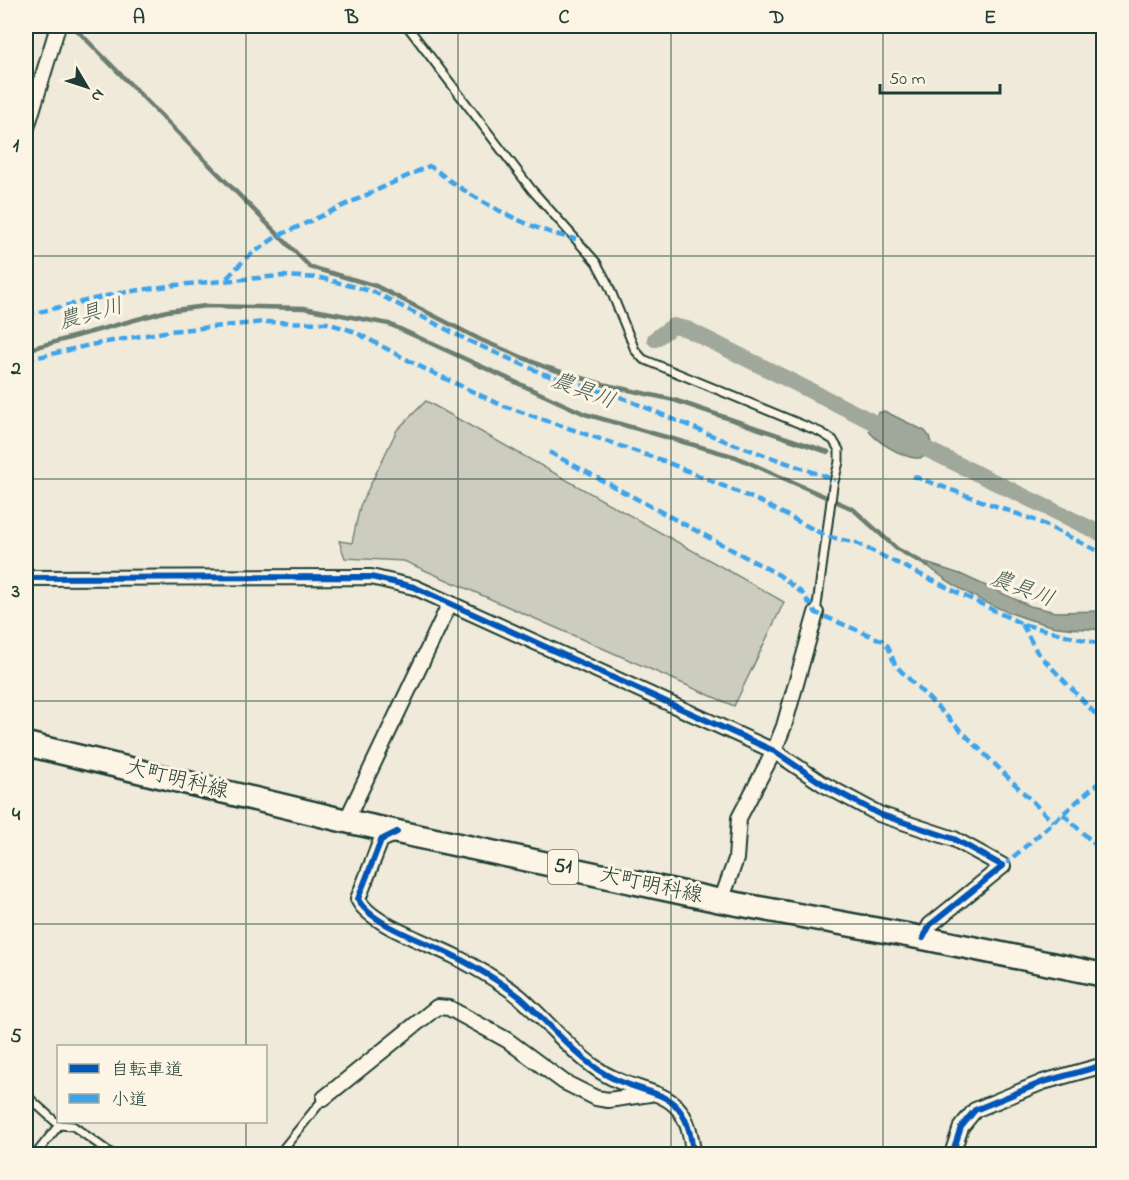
<svg xmlns="http://www.w3.org/2000/svg" width="1129" height="1180" viewBox="0 0 1129 1180" font-family="'Indie Flower','Klee One',sans-serif">
<style>
.green{fill:#cccdbf;stroke:#76857a;stroke-width:1.5}
.water{fill:#9fa89a;stroke:#6c7d71;stroke-width:1.5}
.lines{fill:none;stroke-linecap:round;stroke-linejoin:round}
.stream{stroke:#6c7d71;stroke-width:4.5}
.canal{stroke:#9fa89a;stroke-width:16}
.service-casing{stroke:#1f3d34;stroke-width:11}
.minor-casing{stroke:#1f3d34;stroke-width:18}
.primary-casing{stroke:#1f3d34;stroke-width:27}
.service{stroke:#fcf5e5;stroke-width:7}
.minor{stroke:#fcf5e5;stroke-width:14}
.primary{stroke:#fcf5e5;stroke-width:22}
.quiet{stroke:#3da4eb;stroke-width:4.5;stroke-dasharray:9 4.5;stroke-linecap:butt}
.cycleway-casing{stroke:#fcf5e5;stroke-width:10}
.cycleway{stroke:#0057b8;stroke-width:6}
.grid{fill:none;stroke:#1f3d34;stroke-width:1.5;stroke-opacity:0.55}
.labels{text-anchor:middle;dominant-baseline:central;stroke-width:6;stroke-linejoin:round;paint-order:stroke}
.shield{fill:#fcf5e5;stroke:#617469;stroke-width:1.5}
.shield-label{font-size:20px;font-weight:bold;fill:#1f3d34}
.street-label{font-size:21px;fill:#1f3d34;stroke:#fcf5e5}
.water-label{font-size:22px;font-style:italic;fill:#455d53;stroke:#fcf5e5}
.neatline{fill:none;stroke:#1f3d34;stroke-width:2}
.grid-label{font-size:20px;text-anchor:middle;font-weight:bold;fill:#1f3d34}
</style>
<rect width="100%" height="100%" fill="#efeada"/>
<filter id="ink" filterUnits="userSpaceOnUse"><feTurbulence type="fractalNoise" baseFrequency=".0167" numOctaves="2"/><feDisplacementMap in="SourceGraphic" scale="12" xChannelSelector="R" yChannelSelector="G"/><feConvolveMatrix kernelMatrix="1 2 1 2 8 2 1 2 1" color-interpolation-filters="sRGB"/></filter>
<g filter="url(#ink)">
<!-- green -->
<path class="green" d="M426 401 784 602 734 706 404 561 345 558 339 541 352 543 360 506 397 430Z"/>
<!-- water -->
<g class="water">
<path d="M884 411 925 431 929 436 934 453C926 456 919 460 910 457 897 453 877 442 869 431L878 413Z"/>
<path d="M923 562 960 574 1030 606 1056 612 1103 611V630C1086 628 1065 630 1048 625 1003 613 958 592 923 562Z"/>
</g>
<g class="lines">
<!-- stream -->
<g class="stream">
<path d="M67 26 74 27 310 267 376 286 481 340 545 367 602 384 674 400 828 452"/>
<path d="M26 350 167 311 206 306 304 308 389 324 585 414 736 457 853 509 897 549 927 565"/>
</g>
<!-- canal -->
<g class="canal">
<path d="M655 339 673 326 687 329 893 432"/>
<path d="M916 444 1104 535"/>
</g>
<defs>
<g id="service">
<path d="M407 26 532 190 596 262 608 284 635 350 643 359 820 432 833 440 839 450V462L833 486 816 613"/>
<path d="M26 1095 59 1125 73 1126 112 1154"/>
<path d="M36 1154 59 1125"/>
<path d="M279 1154 324 1098"/>
</g>
<g id="minor">
<path d="M26 131 58 26"/>
<path d="M26 578 371 577 414 587 774 751 823 784 879 814 954 839 1003 866 930 925 923 938"/>
<path d="M346 821 450 603"/>
<path d="M397 833 381 840 358 899C369 924 429 943 454 956 477 968 500 981 520 997 545 1019 566 1046 593 1066 641 1103 687 1077 693 1154"/>
<path d="M721 901 736 859 739 818 774 751 784 726 816 613"/>
<path d="M324 1098 437 1007 449 1008 507 1040 564 1082 596 1098 608 1100 650 1094"/>
<path d="M952 1154 961 1127 975 1110 1043 1082 1104 1065"/>
</g>
<path id="primary" d="M26 744 346 821 721 901 923 938 1104 975"/>
</defs>
<!-- service casing -->
<use href="#service" class="service-casing"/>
<!-- minor casing -->
<use href="#minor" class="minor-casing"/>
<!-- primary casing -->
<use href="#primary" class="primary-casing"/>
<!-- service -->
<use href="#service" class="service"/>
<!-- minor -->
<use href="#minor" class="minor"/>
<!-- primary -->
<use href="#primary" class="primary"/>
<!-- quiet -->
<g class="quiet">
<path d="M227 278 246 258 276 237 429 166C439 171 446 179 456 185 491 208 534 231 576 239"/>
<path d="M26 315 119 293 176 285 281 276 321 278 374 292 469 341 544 374 623 398 725 441 835 480"/>
<path d="M26 360 90 345 169 331 265 322 327 323 353 331 423 368 501 405 664 461 759 501 826 536 856 543 1022 624 1104 645"/>
<path d="M549 452 779 575 802 593 816 613 881 640 888 646 895 665 1053 822"/>
<path d="M913 476 1037 521 1104 554"/>
<path d="M1022 624 1037 652 1104 723"/>
<path d="M1063 814 1104 853"/>
<path d="M1003 866 1104 778"/>
</g>
<defs>
<g id="cycleway">
<path d="M26 578 371 577 414 587 774 751 823 784 879 814 954 839 1003 866 930 925 923 938"/>
<path d="M397 832 381 840 358 899C369 924 429 943 454 956 477 968 500 981 520 997 545 1019 566 1046 593 1066 641 1103 687 1077 693 1154"/>
<path d="M952 1154 961 1127 975 1110 1043 1082 1104 1065"/>
</g>
</defs>
<!-- cycleway casing -->
<use href="#cycleway" class="cycleway-casing"/>
<!-- cycleway -->
<use href="#cycleway" class="cycleway"/>
</g>
</g>
<!-- grid -->
<path class="grid" d="M246 26V1046M458 26V1154M671 26V1154M883 26V1154M26 256H1104M26 479H1104M26 701H1104M26 924H1104M246 1122V1154"/>
<g class="labels">
<!-- shield labels -->
<rect class="shield" x="548" y="850" width="30" height="34" rx="4.5"/>
<g class="shield-label">
<text x="563" y="867">51</text>
</g>
<!-- street labels -->
<g class="street-label">
<text transform="translate(177 780) rotate(14)">大町明科線</text>
<text transform="translate(651 886) rotate(12)">大町明科線</text>
</g>
<!-- water labels -->
<g class="water-label">
<text transform="translate(91 315) rotate(-15)">農具川</text>
<text transform="translate(583 392) rotate(21)">農具川</text>
<text transform="translate(1022 590) rotate(21)">農具川</text>
</g>
</g>
<!-- margin -->
<rect width="1129" height="1180" fill="none" stroke="#fcf5e5" stroke-width="66"/>
<!-- legend -->
<rect x="57" y="1045" width="210" height="78" fill="#fcf5e5" stroke="#a4ab9e" stroke-width="1.5"/>
<rect x="69" y="1064" width="30" height="9" fill="#0057b8" stroke="#a4ab9e" stroke-width="1.5"/>
<text x="111" y="1075" font-size="18" fill="#1f3d34">自転車道</text>
<rect x="69" y="1094" width="30" height="9" fill="#3da4eb" stroke="#a4ab9e" stroke-width="1.5"/>
<text x="111" y="1105" font-size="18" fill="#1f3d34">小道</text>
<!-- north arrow -->
<g transform="translate(87 87) rotate(129)" stroke="#fcf5e5" stroke-width="4.5" paint-order="stroke">
<path d="M0-4.5L10 22L0 15L-10 22Z" fill="#1f3d34"/>
<text y="-9" font-size="16" font-weight="bold" text-anchor="middle" fill="#1f3d34">N</text>
</g>
<!-- scale -->
<path d="M880 84v9h120v-9" fill="none" stroke="#1f3d34" stroke-width="3"/>
<text x="889" y="84" font-size="18" fill="#1f3d34" stroke="#fcf5e5" stroke-width="4.5" paint-order="stroke">50 m</text>
<rect x="33" y="33" width="1063" height="1114" class="neatline"/>
<g class="grid-label">
<text x="139" y="23">A</text>
<text x="352" y="23">B</text>
<text x="564" y="23">C</text>
<text x="777" y="23">D</text>
<text x="990" y="23">E</text>
<text x="16" y="151">1</text>
<text x="16" y="374">2</text>
<text x="16" y="597">3</text>
<text x="16" y="820">4</text>
<text x="16" y="1042">5</text>
</g>
</svg>
